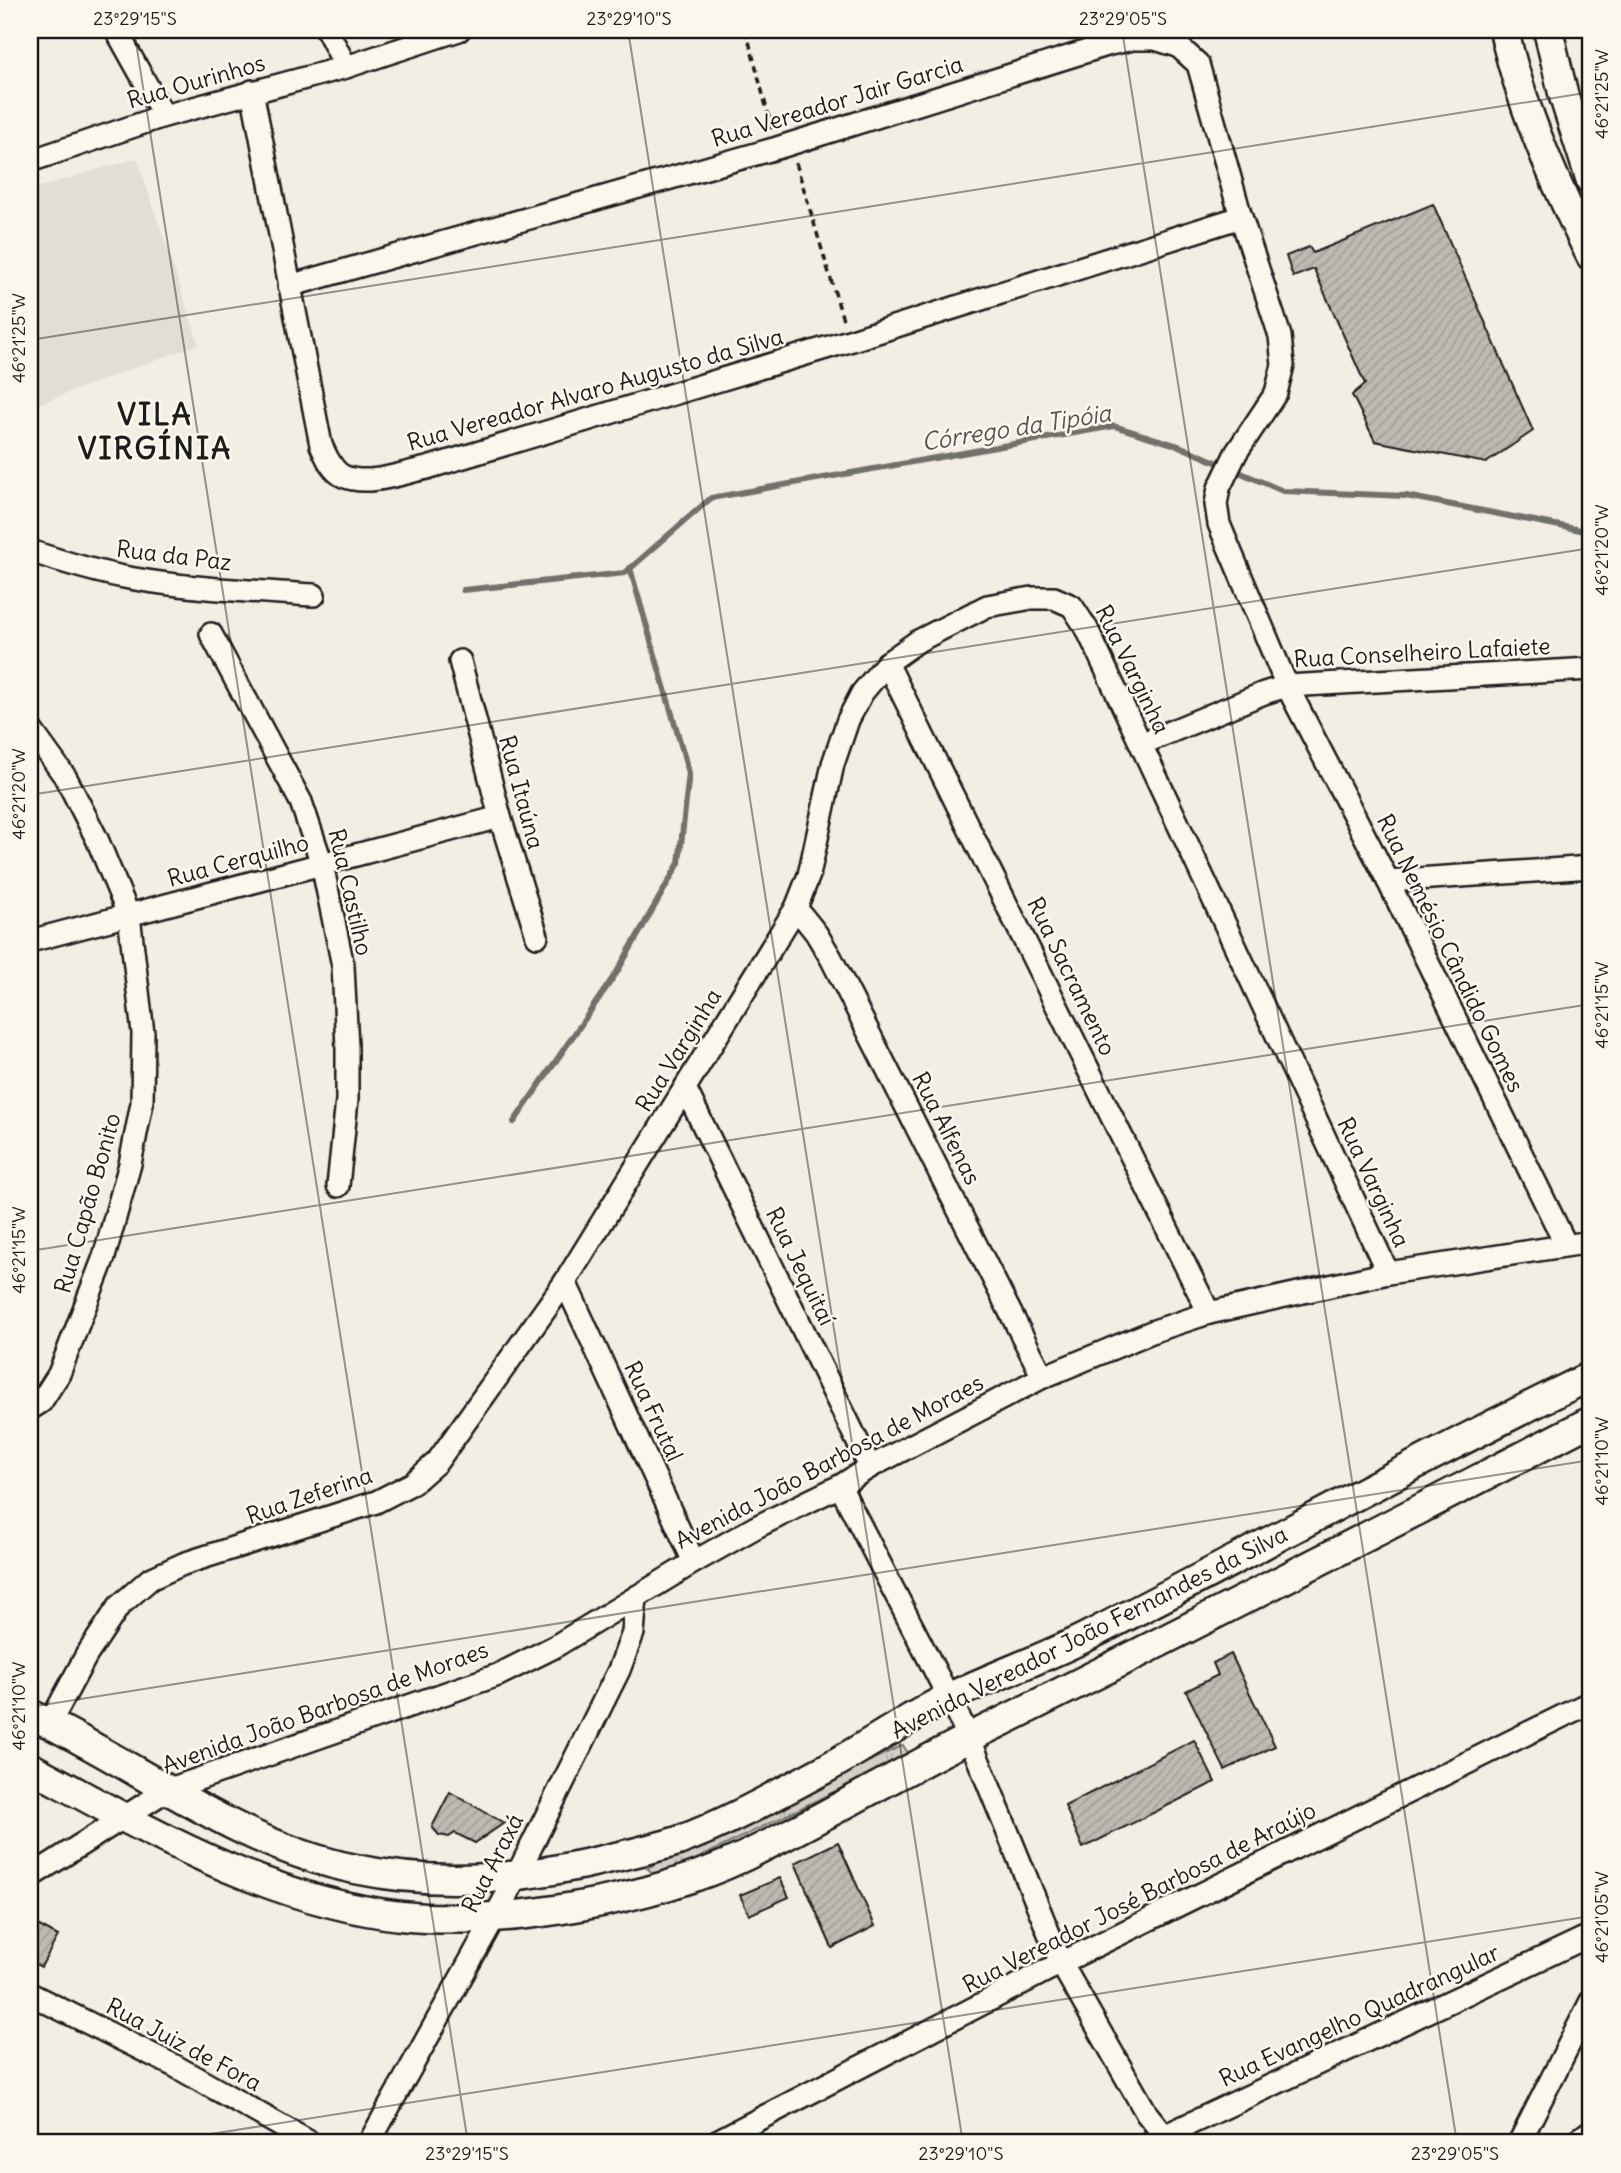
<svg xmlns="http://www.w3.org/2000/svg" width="1621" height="2173" viewBox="0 0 1621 2173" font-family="Delius,sans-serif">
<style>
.built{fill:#e2ded5}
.grass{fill:url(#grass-tufts);stroke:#777671;stroke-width:2}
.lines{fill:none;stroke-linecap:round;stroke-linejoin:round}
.stream{stroke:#716f6b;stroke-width:6}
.building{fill:url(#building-hatch);stroke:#1c1c1c;stroke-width:2}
.minor-casing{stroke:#1c1c1c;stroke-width:26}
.major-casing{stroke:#1c1c1c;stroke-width:33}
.path{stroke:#1c1c1c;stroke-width:3.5;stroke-dasharray:7 5;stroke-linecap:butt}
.minor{stroke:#fbf7ec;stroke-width:21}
.major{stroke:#fbf7ec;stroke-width:28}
.ticks{fill:none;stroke:#1c1c1c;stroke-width:2;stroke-opacity:0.45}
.labels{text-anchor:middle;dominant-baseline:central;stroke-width:5;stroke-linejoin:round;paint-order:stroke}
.street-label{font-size:23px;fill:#1c1c1c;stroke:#fbf7ec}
.water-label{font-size:24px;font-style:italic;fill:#545351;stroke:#fbf7ec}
.district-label{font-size:30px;font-weight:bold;letter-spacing:2px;fill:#1c1c1c;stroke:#fbf7ec}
.neatline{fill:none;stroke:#1c1c1c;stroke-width:2.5}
.ticks-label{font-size:18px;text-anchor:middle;fill:#1c1c1c}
</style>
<defs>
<pattern id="grass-tufts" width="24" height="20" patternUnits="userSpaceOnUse" patternTransform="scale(1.75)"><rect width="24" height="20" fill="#d2cfc6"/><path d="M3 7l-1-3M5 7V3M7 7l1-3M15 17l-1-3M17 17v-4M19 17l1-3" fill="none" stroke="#b4b1aa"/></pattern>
<pattern id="building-hatch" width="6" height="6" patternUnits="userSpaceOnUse" patternTransform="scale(1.75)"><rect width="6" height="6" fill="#bdbab1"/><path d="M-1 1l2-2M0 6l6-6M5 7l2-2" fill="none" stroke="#a29f98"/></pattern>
</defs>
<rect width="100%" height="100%" fill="#f2eee4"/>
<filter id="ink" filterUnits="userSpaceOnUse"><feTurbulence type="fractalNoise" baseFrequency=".0143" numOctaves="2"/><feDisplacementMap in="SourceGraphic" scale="14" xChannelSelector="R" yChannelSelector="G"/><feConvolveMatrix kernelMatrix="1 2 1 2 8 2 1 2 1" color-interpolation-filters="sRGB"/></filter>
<g filter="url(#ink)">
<!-- built -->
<path class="built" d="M137 158 199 344 30 407V190Z"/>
<!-- grass -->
<path class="grass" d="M903 1745 909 1755 658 1878 647 1868Z"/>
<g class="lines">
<!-- stream -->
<g class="stream">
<path d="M463 590 625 573 711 498 1114 426 1179 446 1283 491 1406 496 1591 532"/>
<path d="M514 1122 617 972 679 863 689 773 630 568"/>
</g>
</g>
<!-- building -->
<g class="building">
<path d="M1433 204 1533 431 1486 463 1375 441 1352 395 1365 384 1314 269 1293 277 1286 256 1309 247 1313 253Z"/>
<path d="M1231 1654 1275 1746 1225 1770 1186 1691 1218 1675 1213 1663Z"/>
<path d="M1194 1740 1215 1782 1083 1848 1065 1806Z"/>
<path d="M450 1792 504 1823 475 1843 455 1833 449 1837 439 1835 432 1827Z"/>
<path d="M838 1842 875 1926 832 1948 795 1863Z"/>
<path d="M780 1878 789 1897 749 1915 740 1895Z"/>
<path d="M30 1921 58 1936 41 1967 30 1961Z"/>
</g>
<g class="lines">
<defs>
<g id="minor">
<path d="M116 30 164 116"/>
<path d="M327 30 346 67"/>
<path d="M252 91 321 445C326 456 332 471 343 476 368 487 402 473 427 468L849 341 1241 217"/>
<path d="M30 161 164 116 346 67 459 30"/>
<path d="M289 286 777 148 1110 44 1133 39H1155L1178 46 1198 64 1241 217 1280 336 1283 365 1276 393 1236 453 1219 488 1216 504 1219 524 1287 686 1388 881 1566 1245"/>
<path d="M30 551C63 562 95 572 129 578 190 589 252 591 314 595"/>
<path d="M211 634 301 802 322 864 343 966 347 1047V1100L338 1186"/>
<path d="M460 661 500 817 537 936"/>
<path d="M887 663 1209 1313"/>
<path d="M30 728 66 778 97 839 129 916 143 1033 142 1103 130 1164 104 1257 59 1374 41 1402 30 1409"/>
<path d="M1141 744 1264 693 1287 686 1591 669"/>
<path d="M1388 881 1591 867"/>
<path d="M796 908 816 933 831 958 1043 1377"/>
<path d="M30 941 500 817"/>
<path d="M685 1088 870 1467"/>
<path d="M565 1282 694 1562"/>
<path d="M840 1486 969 1737 1061 1963 1147 2114 1164 2135 1176 2143"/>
<path d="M50 1723 86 1656 119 1606 150 1579 183 1564 376 1502 413 1483 437 1462 565 1282 796 908 809 875 833 764 848 720 862 693 887 663 918 641 987 606 1032 598H1054L1072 606 1087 629 1388 1273"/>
<path d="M30 1877 167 1790 498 1675 554 1647 694 1562 756 1527 840 1486 870 1467 1043 1377 1154 1331 1209 1313 1388 1273 1591 1242"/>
<path d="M30 1994 175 2066 311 2143"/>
<path d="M369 2143 509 1891 619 1670 633 1633 636 1597"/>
<path d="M713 2143 1061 1963 1591 1702"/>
<path d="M1149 2143 1591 1935"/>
<path d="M1519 2143 1591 2001"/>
</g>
<g id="major">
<path d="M1504 30C1520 104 1557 188 1591 256"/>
<path d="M1548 30 1564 97 1591 181"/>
<path d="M30 1714C139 1765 234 1844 355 1869 441 1887 526 1879 611 1858 633 1853 656 1848 678 1841 727 1823 778 1794 825 1769 867 1746 908 1717 952 1696 996 1675 1042 1659 1086 1637 1255 1551 1421 1458 1591 1376"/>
<path d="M30 1767C147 1830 267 1901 401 1916 502 1927 653 1900 745 1856 830 1815 910 1766 995 1725 1195 1626 1393 1523 1591 1421"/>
<path d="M1580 2143 1591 2135"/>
</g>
</defs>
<!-- minor casing -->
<use href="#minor" class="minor-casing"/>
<!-- major casing -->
<use href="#major" class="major-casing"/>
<!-- path -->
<g class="path">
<path d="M746 30 772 129"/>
<path d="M796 163 844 323"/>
</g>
<!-- minor -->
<use href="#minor" class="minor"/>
<!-- major -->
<use href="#major" class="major"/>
</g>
</g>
<!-- ticks -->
<path class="ticks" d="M134 30 468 2143M628 30 963 2143M1122 30 1457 2143M30 340 1591 92M30 795 1591 548M30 1251 1591 1004M30 1707 1591 1460M154 2143 1591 1916"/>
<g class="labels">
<!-- street labels -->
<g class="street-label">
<text transform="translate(196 81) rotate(-16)">Rua Ourinhos</text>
<text transform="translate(837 101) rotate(-17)">Rua Vereador Jair Garcia</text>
<text transform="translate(595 389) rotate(-16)">Rua Vereador Alvaro Augusto da Silva</text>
<text transform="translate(174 555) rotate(7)">Rua da Paz</text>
<text transform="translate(1422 652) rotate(-3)">Rua Conselheiro Lafaiete</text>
<text transform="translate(1133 669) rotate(64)">Rua Varginha</text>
<text transform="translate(522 792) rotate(75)">Rua Itaúna</text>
<text transform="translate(238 860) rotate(-15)">Rua Cerquilho</text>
<text transform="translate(351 892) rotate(77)">Rua Castilho</text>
<text transform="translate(1451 953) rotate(64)">Rua Nemésio Cândido Gomes</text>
<text transform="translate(1072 976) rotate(64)">Rua Sacramento</text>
<text transform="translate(678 1050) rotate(-58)">Rua Varginha</text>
<text transform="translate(947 1128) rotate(63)">Rua Alfenas</text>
<text transform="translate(1374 1182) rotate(65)">Rua Varginha</text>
<text transform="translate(87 1203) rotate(-74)">Rua Capão Bonito</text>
<text transform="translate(801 1266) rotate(64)">Rua Jequitaí</text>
<text transform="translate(654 1411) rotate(65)">Rua Frutal</text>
<text transform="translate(829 1461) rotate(-28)">Avenida João Barbosa de Moraes</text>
<text transform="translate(309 1495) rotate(-19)">Rua Zeferina</text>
<text transform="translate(1089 1632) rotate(-27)">Avenida Vereador João Fernandes da Silva</text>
<text transform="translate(325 1707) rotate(-20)">Avenida João Barbosa de Moraes</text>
<text transform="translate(492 1863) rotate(-63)">Rua Araxá</text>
<text transform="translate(1139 1897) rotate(-27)">Rua Vereador José Barbosa de Araújo</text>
<text transform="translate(1359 2015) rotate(-25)">Rua Evangelho Quadrangular</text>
<text transform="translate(184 2044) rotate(28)">Rua Juiz de Fora</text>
</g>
<!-- water labels -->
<g class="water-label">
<text transform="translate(1016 427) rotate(-9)">Córrego da Tipóia</text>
</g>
<!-- district labels -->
<g class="district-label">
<text x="155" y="414">VILA<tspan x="155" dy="34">VIRGÍNIA</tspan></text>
</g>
</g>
<!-- margin -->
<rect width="1621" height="2173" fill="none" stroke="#fbf7ec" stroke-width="77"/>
<rect x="38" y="38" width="1544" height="2096" class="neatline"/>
<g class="ticks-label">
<text x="135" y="25">23°29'15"S</text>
<text x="629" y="25">23°29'10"S</text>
<text x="1123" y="25">23°29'05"S</text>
<text transform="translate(1602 94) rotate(-90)" y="6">46°21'25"W</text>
<text transform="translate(19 338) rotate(-90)" y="6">46°21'25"W</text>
<text transform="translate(1602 550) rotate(-90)" y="6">46°21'20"W</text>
<text transform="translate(19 794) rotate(-90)" y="6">46°21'20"W</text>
<text transform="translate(1602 1005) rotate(-90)" y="6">46°21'15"W</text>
<text transform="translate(19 1250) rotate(-90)" y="6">46°21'15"W</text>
<text transform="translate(1602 1461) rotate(-90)" y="6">46°21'10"W</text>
<text transform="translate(19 1706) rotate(-90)" y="6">46°21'10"W</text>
<text transform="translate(1602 1917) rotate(-90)" y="6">46°21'05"W</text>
<text x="467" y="2160">23°29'15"S</text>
<text x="961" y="2160">23°29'10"S</text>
<text x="1455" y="2160">23°29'05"S</text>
</g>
</svg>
